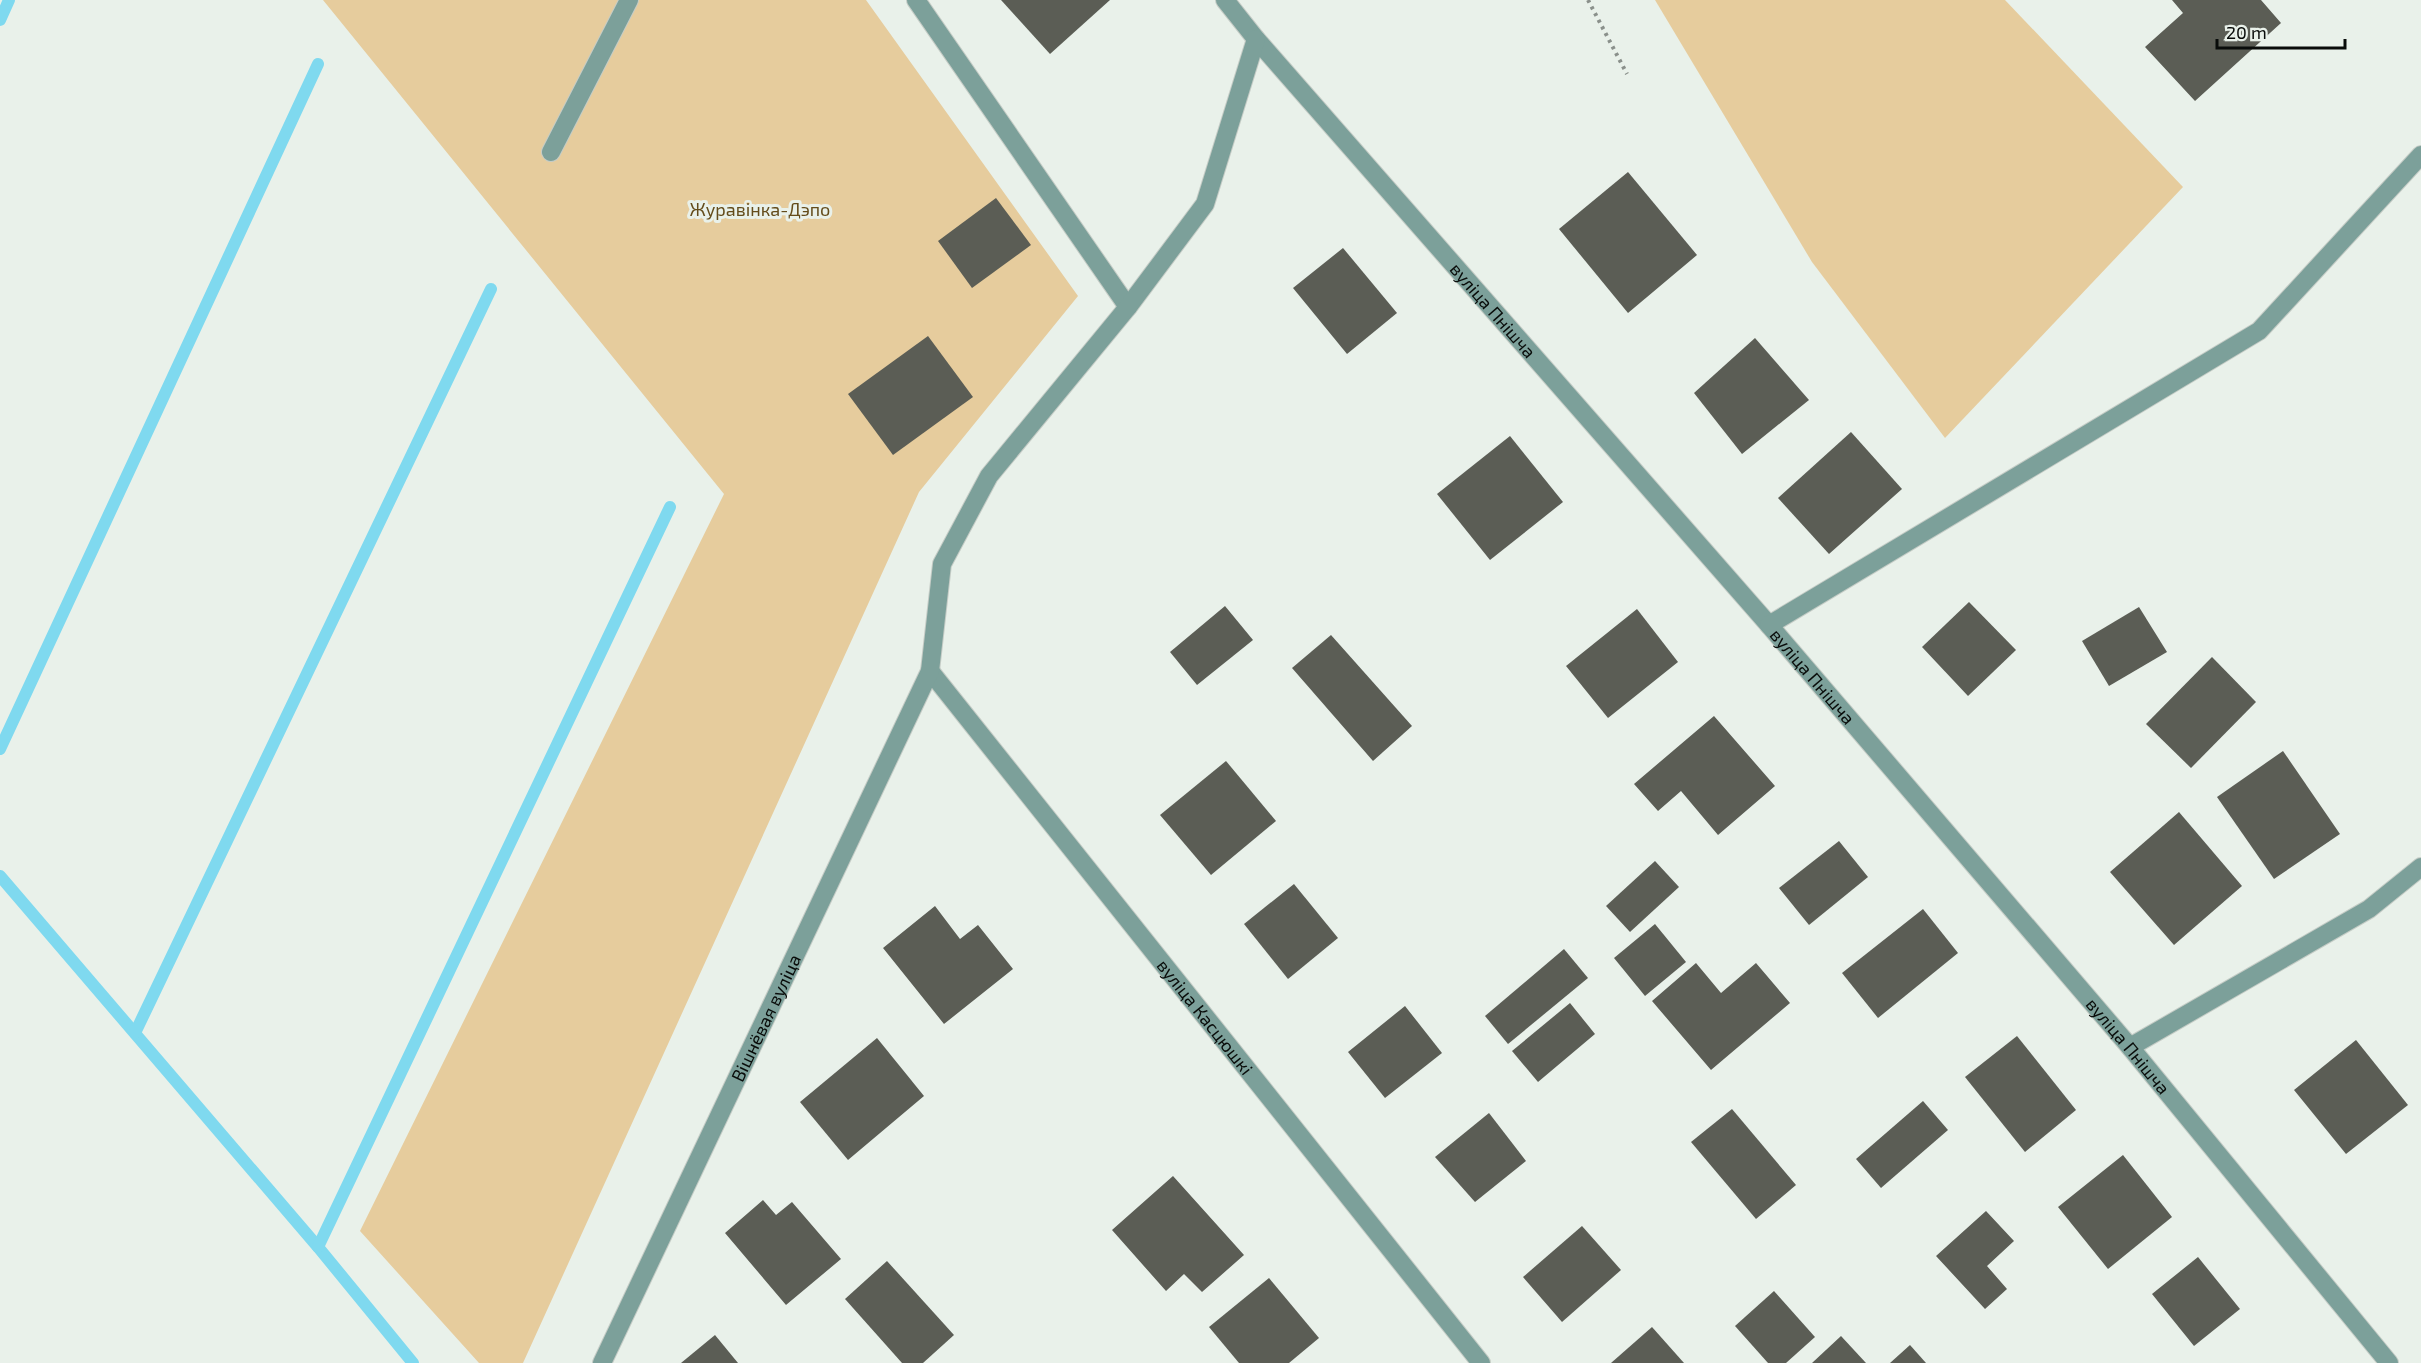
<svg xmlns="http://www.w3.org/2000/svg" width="2421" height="1363" viewBox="0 0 2421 1363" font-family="'Exo 2',sans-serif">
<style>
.green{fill:#e6cc9d}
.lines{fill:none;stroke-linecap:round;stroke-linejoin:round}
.stream{stroke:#7fd9ef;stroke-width:12}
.building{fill:#5b5d55}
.minor-casing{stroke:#c5ccc6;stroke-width:20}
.path{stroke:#8a908b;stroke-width:4;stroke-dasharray:3 4.5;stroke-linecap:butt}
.minor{stroke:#7ca09a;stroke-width:18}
.labels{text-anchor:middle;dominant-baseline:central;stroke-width:6;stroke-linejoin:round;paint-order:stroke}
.park-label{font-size:18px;fill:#644c1b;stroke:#e9f1ea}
.street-label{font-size:18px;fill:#090c0a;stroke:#e9f1ea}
</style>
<rect width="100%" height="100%" fill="#e9f1ea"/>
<!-- green -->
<g class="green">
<path d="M323 0H866L1078 296 919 492 523 1363H479L360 1231 724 494Z"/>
<path d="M1655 0H2005L2183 187 1945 438 1812 262Z"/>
</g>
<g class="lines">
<!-- stream -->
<g class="stream">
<path d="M0 20 9 0"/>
<path d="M0 749 318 64"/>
<path d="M0 876 318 1247 413 1363"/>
<path d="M135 1033 491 289"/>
<path d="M318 1247 670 507"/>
</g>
</g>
<!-- building -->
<g class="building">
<path d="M1001 0H1110L1050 54Z"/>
<path d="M2172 0H2261L2281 23 2195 101 2145 47 2183 13Z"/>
<path d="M1628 172 1697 255 1628 313 1559 229Z"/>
<path d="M996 198 1031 245 972 288 938 241Z"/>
<path d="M1343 248 1397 313 1347 354 1293 288Z"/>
<path d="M928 336 973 397 893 455 848 394Z"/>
<path d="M1755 338 1809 400 1742 454 1694 393Z"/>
<path d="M1851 432 1902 489 1829 554 1778 498Z"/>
<path d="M1510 436 1563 502 1490 560 1437 494Z"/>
<path d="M1969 602 2016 650 1968 696 1922 647Z"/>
<path d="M1225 606 1253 640 1197 685 1170 652Z"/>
<path d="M2139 607 2167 652 2109 686 2082 641Z"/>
<path d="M1637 609 1678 662 1608 718 1566 666Z"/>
<path d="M1331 635 1412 726 1373 761 1292 668Z"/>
<path d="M2212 657 2256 702 2191 768 2146 724Z"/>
<path d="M1714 716 1775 786 1718 835 1681 791 1658 811 1634 784Z"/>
<path d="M2283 751 2340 834 2274 879 2217 797Z"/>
<path d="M1226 761 1276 821 1211 875 1160 815Z"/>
<path d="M2179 812 2242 886 2174 945 2110 872Z"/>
<path d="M1839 841 1868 877 1809 925 1779 888Z"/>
<path d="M1655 861 1679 887 1630 932 1606 906Z"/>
<path d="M1294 884 1338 938 1288 979 1244 924Z"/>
<path d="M935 906 960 939 978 925 1013 969 944 1024 883 948Z"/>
<path d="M1923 909 1958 953 1878 1018 1842 973Z"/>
<path d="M1655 924 1686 962 1645 996 1614 958Z"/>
<path d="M1564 949 1588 978 1508 1044 1485 1016Z"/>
<path d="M1696 963 1721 993 1756 963 1790 1003 1711 1070 1652 1001Z"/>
<path d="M1570 1003 1595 1034 1538 1082 1512 1051Z"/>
<path d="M1405 1006 1442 1053 1385 1098 1348 1052Z"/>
<path d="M2017 1036 2076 1110 2025 1152 1965 1077Z"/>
<path d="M877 1038 924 1096 848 1160 800 1102Z"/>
<path d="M2356 1040 2408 1105 2346 1154 2294 1090Z"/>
<path d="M1923 1101 1948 1130 1881 1188 1856 1159Z"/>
<path d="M1732 1109 1796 1185 1756 1219 1691 1142Z"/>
<path d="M1489 1113 1526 1161 1475 1202 1435 1157Z"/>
<path d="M2123 1155 2172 1217 2108 1269 2058 1207Z"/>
<path d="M1173 1176 1244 1255 1202 1292 1184 1274 1166 1291 1112 1230Z"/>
<path d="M763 1200 776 1215 792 1202 841 1259 786 1305 725 1233Z"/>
<path d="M1986 1211 2014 1241 1987 1266 2007 1289 1985 1309 1936 1256Z"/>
<path d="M1582 1226 1621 1270 1562 1322 1523 1277Z"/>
<path d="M2198 1257 2240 1309 2194 1346 2152 1294Z"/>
<path d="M887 1261 954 1335 923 1363H902L845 1299Z"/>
<path d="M1269 1278 1319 1338 1289 1363H1239L1209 1327Z"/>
<path d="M1774 1291 1815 1337 1786 1363H1768L1735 1326Z"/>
<path d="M1652 1327 1684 1363H1611Z"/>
<path d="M715 1335 738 1363H681Z"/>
<path d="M1841 1336 1866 1363H1812Z"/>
<path d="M1910 1345 1926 1363H1890Z"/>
</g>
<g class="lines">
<defs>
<g id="minor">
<path d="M916 0 1128 307"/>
<path id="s1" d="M1225 0 1256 39 1769 625 2130 1047 2389 1363"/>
<path d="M551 152 629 0"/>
<path d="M1769 625 2259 331 2421 155"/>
<path id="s2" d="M930 671 1481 1363"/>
<path d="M2130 1047 2369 909 2421 867"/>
<path id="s3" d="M602 1363 930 671 942 564 989 476 1128 307 1205 204 1256 39"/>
</g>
</defs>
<!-- minor casing -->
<use href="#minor" class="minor-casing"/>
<!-- path -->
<path class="path" d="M1588 0 1627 74"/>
<!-- minor -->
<use href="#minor" class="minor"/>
</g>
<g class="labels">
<!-- park labels -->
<g class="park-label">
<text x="760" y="209">Журавінка-Дэпо</text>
</g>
<!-- street labels -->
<g class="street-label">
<text stroke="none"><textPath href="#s1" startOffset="410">вуліца Пнішча</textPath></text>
<text stroke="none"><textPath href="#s1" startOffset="896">вуліца Пнішча</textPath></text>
<text stroke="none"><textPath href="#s3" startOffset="382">Вішнёвая вуліца</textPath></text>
<text stroke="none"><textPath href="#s2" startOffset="442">вуліца Касцюшкі</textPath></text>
<text stroke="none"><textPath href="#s1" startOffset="1382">вуліца Пнішча</textPath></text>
</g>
</g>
<!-- scale -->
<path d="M2217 39v9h128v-9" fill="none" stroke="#090c0a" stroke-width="3"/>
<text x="2226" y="39" font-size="18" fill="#090c0a" stroke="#e9f1ea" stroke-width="4.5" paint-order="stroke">20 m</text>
</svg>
